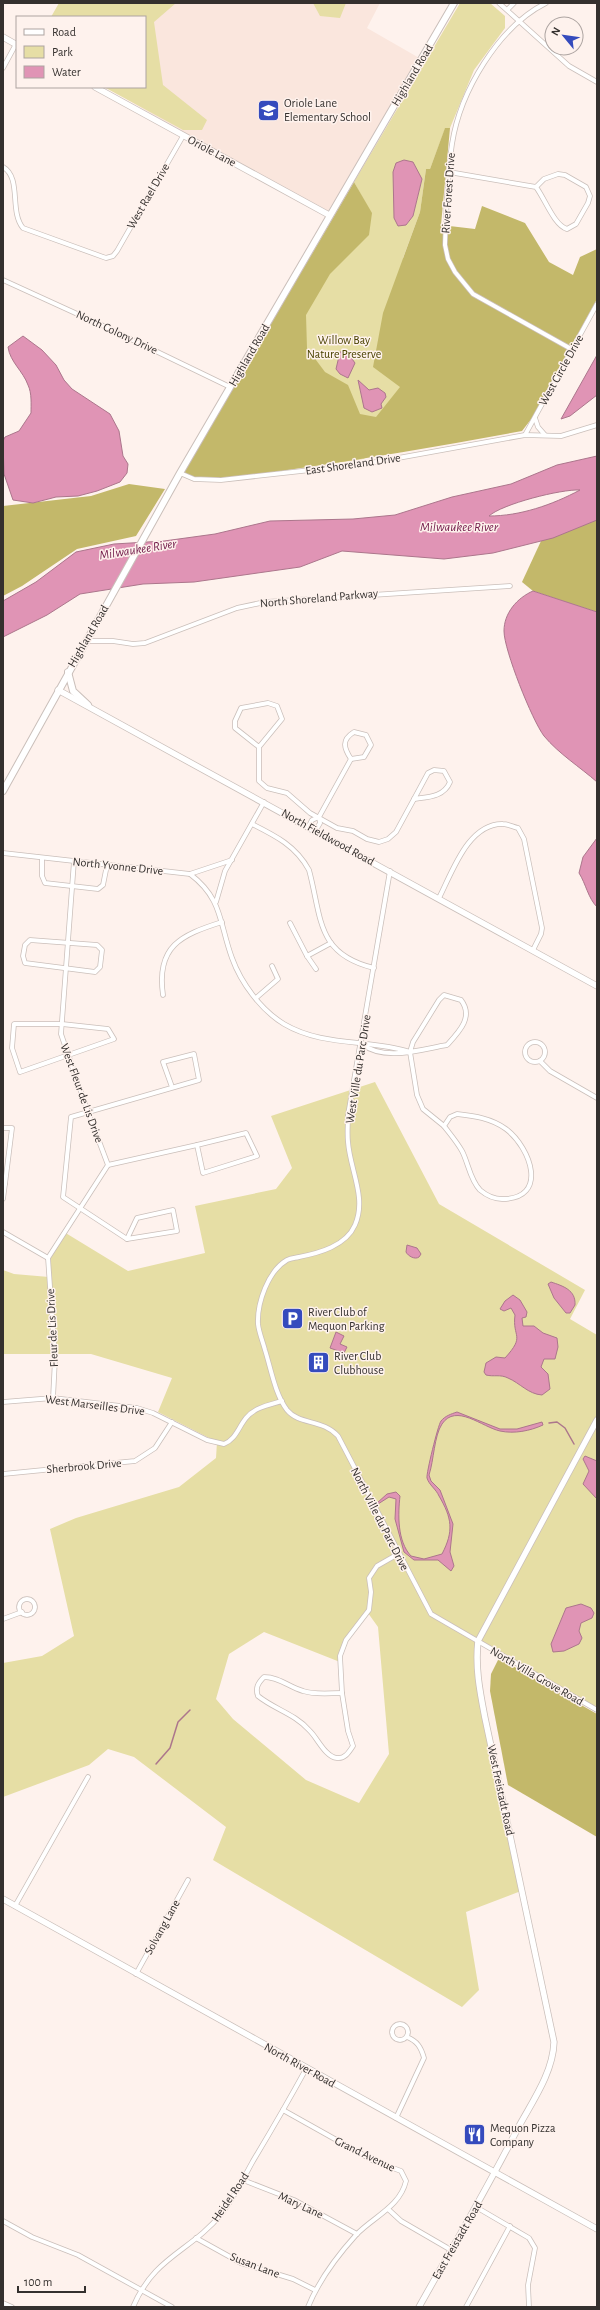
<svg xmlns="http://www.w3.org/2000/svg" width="600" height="2310" viewBox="0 0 600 2310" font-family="'Alegreya Sans',sans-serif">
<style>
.built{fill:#fae6dd}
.green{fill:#e6dea5;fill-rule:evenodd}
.forest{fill:#c3b86a}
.water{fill:#e094b5;stroke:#ac768c;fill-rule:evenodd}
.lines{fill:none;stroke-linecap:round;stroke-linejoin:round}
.stream{stroke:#ac768c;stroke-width:1.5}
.minor-casing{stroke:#cabfba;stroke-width:5.5}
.tertiary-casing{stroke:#cabfba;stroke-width:7}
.secondary-casing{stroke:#cabfba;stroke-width:8}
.minor{stroke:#fff;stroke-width:4}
.tertiary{stroke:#fff;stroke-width:5.5}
.secondary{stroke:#fff;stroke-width:6}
.labels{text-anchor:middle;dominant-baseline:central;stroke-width:3;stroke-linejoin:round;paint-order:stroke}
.street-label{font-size:12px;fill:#34302e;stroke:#fef2ed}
.poi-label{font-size:12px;fill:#34302e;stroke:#fef2ed;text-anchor:start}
.park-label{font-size:12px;fill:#4a4200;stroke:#fef2ed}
.water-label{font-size:13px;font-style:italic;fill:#6f1747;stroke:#fef2ed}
</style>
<rect width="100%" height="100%" fill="#fef2ed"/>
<!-- built -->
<path class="built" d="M142 3H380L367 28 421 59 328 211 184 134 107 87H145V17Z"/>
<!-- green -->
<g class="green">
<path d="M59 3H176L154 22 163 85 207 120 202 130H183L104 87H145V17H51Z"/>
<path d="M313 3H346L340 18 320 16Z"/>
<path d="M460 3H490L505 16V28L474 70 450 128 445 129 430 169H426L420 212 403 258 462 345 364 459 221 479 285 300 310 256 371 213 354 182ZM396 163 422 179 413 216 406 225C399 205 390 184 396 163Z"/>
<path d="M375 1082 439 1204 585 1290 570 1319 597 1335V1710L478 1641 476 1657 521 1891 466 1912 479 1990 462 2007 213 1860 226 1827 134 1757 108 1749 89 1765 3 1797V1663L42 1656 74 1636 50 1529 76 1518 179 1487 216 1458 217 1442 158 1412 172 1378 91 1354H3V1270L14 1274 49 1277 48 1258 64 1232 128 1271 205 1253 195 1206 276 1189 292 1168 271 1116ZM368 1613 378 1627 389 1754 359 1803 306 1780 233 1719 216 1699 229 1654 264 1632 340 1662 346 1640Z"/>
</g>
<!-- forest -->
<g class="forest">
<path d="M445 128H450L441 225 475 229 482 206 525 223 549 262 573 275 580 257 597 249V299L532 418 522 431C446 445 370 458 294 469 259 474 216 487 183 474L354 182 372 213 369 235 330 274 306 315 307 348 325 372 348 385 360 414 376 417 400 387 373 367 383 313 420 212 426 169H430Z"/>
<path d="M129 484 165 489 136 536 77 549 22 586 3 596V506L91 496Z"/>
<path d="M597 520V612L533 591 522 582 541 541Z"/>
<path d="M499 1658 597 1714V1837L508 1785 490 1691 491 1674Z"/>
</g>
<!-- water -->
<g class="water">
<path d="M404 160 413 162 422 179 413 216 406 225 398 226 394 218 393 172 396 163Z"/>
<path d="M23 336 42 350 56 365 64 380 72 389 110 414 119 431 123 456 128 464 127 473 120 482 97 491 78 496 56 497 33 503 13 500 4 474 3 441 5 437 19 431 31 413C31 405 32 393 28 385 23 371 10 362 8 347Z"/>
<path d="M340 352H347L355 363 348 378 340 374 336 369Z"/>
<path d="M597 355V395L570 416 561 419Z"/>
<path d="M358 380 369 390 378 388 385 393 386 397 381 404 382 408 372 412 364 408Z"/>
<path d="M597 456V520L553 538 493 553 444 559 342 551 300 567 194 582 143 584 80 594 47 615 3 637V601L36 582 76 552 114 544 164 541 215 534 270 521 353 519 395 515 452 497 511 484 557 465ZM580 490C552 505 520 516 489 516 502 504 561 489 580 490Z"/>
<path d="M533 591 597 612V782C580 767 559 754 544 736 532 720 504 650 504 631 504 613 517 598 533 591Z"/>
<path d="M597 838V907C588 898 586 884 579 873L583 857Z"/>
<path d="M407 1245 417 1248 421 1254 419 1257C415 1260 408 1256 406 1252Z"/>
<path d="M551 1282C563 1286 576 1290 575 1305L570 1313H566L554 1298 548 1284Z"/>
<path d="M513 1295 520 1300 527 1312 526 1317 522 1318 523 1326H534L543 1333 557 1338 558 1347 555 1359H544L541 1367 548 1374 550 1389 542 1395C528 1394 520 1383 508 1378 500 1374 494 1377 486 1375L484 1372 486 1363 496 1357 505 1358C526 1335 512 1338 515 1315L511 1308 504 1311 500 1309 505 1301Z"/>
<path d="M336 1332 344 1336 340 1344 347 1347 344 1353 330 1348Z"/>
<path d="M457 1412 500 1429H517L542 1422 543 1425C530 1431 514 1434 500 1431 482 1427 456 1403 442 1424 434 1436 434 1460 429 1475L431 1481 440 1490 453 1524 450 1552 454 1566 451 1571 438 1560H414L404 1552 395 1519 396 1499 389 1497 378 1504 377 1503 387 1494 396 1492 400 1496C398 1514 397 1541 411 1556L424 1559 442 1554C454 1531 452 1518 439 1496 436 1489 429 1485 427 1478 426 1474 438 1425 441 1421 445 1416 451 1414 457 1412Z"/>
<path d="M585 1456 597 1461V1499L583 1484 589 1471 583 1459Z"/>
<path d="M581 1604 591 1608 594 1613 592 1618 581 1623 579 1631 582 1638 579 1644 564 1651 553 1652 551 1644 566 1608Z"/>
</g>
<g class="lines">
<!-- stream -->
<g class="stream">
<path d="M549 1423 557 1422 565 1428 574 1444"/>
<path d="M156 1764 170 1748 178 1722 190 1710"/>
</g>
<defs>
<g id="minor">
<path d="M499 3 569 66 597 82"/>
<path d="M546 3C498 27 460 92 452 144 447 177 446 212 445 245L448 259 455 272 473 294 573 350"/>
<path d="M508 9 514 3"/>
<path d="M3 68 16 44"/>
<path d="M3 167C22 178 9 211 23 228L106 258 113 256 117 251 183 136"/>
<path d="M449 172 536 187C545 199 554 225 567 229L576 224 588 203 590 196 586 187 565 175 558 174 544 179 536 187"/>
<path d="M3 280 108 328 230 387"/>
<path d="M535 418 538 427 545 435"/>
<path d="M525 435 597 304"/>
<path d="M180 473 194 479 221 480 365 464 525 435 561 436 597 425"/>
<path d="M86 641H113L133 644 145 643 237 608 265 602 510 586"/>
<path d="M354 732 366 735 371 745 364 757 351 759C344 748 341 740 354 732Z"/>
<path d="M259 747 235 728V721L241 708 268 703 277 706 282 719 259 747V781L267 788 287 793 310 813 337 828 353 831 367 839 379 842 388 839 396 832 414 799"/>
<path d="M434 770 444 771 450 782C444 797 428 797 414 799L428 773Z"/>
<path d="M252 824C276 836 296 846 309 870 322 918 316 954 374 968"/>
<path d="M309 826 312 820 319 817 351 759"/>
<path d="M316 830 320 823 319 817"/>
<path d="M3 853 190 874 232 860"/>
<path d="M42 858V876L45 883 98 889 103 885 107 865"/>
<path d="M390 871 348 1115C348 1124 347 1133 348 1142 350 1170 367 1198 355 1225 346 1246 319 1253 299 1257 295 1258 291 1258 287 1260 268 1271 257 1303 258 1324 259 1333 263 1342 265 1350 271 1369 275 1394 287 1410 299 1425 323 1419 338 1436L431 1614 597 1710"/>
<path d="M190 874C223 899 219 923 232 958 241 983 261 1010 284 1024 323 1047 369 1039 410 1052"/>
<path d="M439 898C452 873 468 823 503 824 508 824 513 827 518 828L524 839 542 928 541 934 533 950"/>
<path d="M216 902 225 871 264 802"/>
<path d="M290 923 307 956"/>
<path d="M30 940 97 945 102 950 100 967 95 972 25 963 23 956 25 945Z"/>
<path d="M316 969 307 956 331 943"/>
<path d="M163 995C156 946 181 935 222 922"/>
<path d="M256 998 278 979 272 966"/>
<path d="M14 1024H62L108 1029 114 1039 20 1072 12 1048Z"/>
<circle cx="535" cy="1052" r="10"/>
<path d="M362 1044C385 1062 422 1049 447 1045 459 1032 474 1017 461 1000L444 995 439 1000 413 1042 410 1052 417 1095 423 1109 444 1126"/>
<path d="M540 1061 550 1071 597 1098"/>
<path d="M457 1114C474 1116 491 1118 506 1129 531 1148 549 1199 502 1199 494 1199 486 1195 480 1190 470 1180 468 1162 462 1151 457 1142 450 1134 444 1126L450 1117Z"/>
<path d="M3 1128H12L5 1184 3 1183"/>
<path d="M246 1133 257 1156 203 1173 197 1145Z"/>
<path d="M108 1165 197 1145"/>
<path d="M3 1199 5 1184"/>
<path d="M173 1210 177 1231 127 1239 137 1218Z"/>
<path d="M3 1232 48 1258"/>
<path d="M127 1239 63 1197 71 1117 199 1080 194 1054 163 1062 172 1087"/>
<path d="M48 1258 108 1165 88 1112 61 1034 74 861"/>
<path d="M48 1258 55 1359 53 1398"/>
<path d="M3 1402 53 1398 137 1408 153 1413 207 1440 224 1444C236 1439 238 1428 246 1418 255 1407 269 1405 282 1401"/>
<path d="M3 1474 135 1461 155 1448 172 1422"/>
<circle cx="27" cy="1607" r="8"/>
<path d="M3 1619 22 1612"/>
<path d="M264 1677C279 1677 289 1687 303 1691 315 1695 329 1693 342 1693L348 1731 353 1746C349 1752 345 1759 337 1758 325 1757 317 1737 309 1730 295 1714 274 1709 258 1696 255 1688 258 1683 264 1677Z"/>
<path d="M342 1693 340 1656 346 1640 369 1610 371 1592 369 1578 377 1566 398 1554"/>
<path d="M15 1906 88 1777"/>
<path d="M136 1974 188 1880"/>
<circle cx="400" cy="2032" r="8"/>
<path d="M283 2110 374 2161 401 2171 406 2181C400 2207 373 2217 356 2235 337 2256 319 2280 308 2307"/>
<path d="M396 2118 424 2058C421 2047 417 2041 407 2037"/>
<path d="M243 2180 294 2200 357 2234"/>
<path d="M476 2207 529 2238 535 2248 528 2285 529 2307"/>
<path d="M388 2209 401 2221 451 2250"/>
<path d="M3 2221 32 2237 78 2255 172 2307"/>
<path d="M196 2238 241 2263 293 2279 315 2290"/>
<path d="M3 2303 12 2307"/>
<path d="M133 2307C155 2255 191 2252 222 2213 234 2198 243 2179 253 2161 271 2131 289 2100 306 2069"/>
<path d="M466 2307 510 2226"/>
</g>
<g id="tertiary">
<path d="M3 37 17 45"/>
<path d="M95 87 329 215"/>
<path d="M58 690 597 986"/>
<path d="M3 1899 597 2229"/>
<path d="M419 2307C452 2248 487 2189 518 2128 532 2102 553 2073 554 2042L485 1718C480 1692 475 1668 478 1641L597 1420"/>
</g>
<g id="secondary">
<path d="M68 672 73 691 88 705"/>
<path d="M3 791 180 473 454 3"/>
</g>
</defs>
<!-- minor casing -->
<use href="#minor" class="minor-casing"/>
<!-- tertiary casing -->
<use href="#tertiary" class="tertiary-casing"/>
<!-- secondary casing -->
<use href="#secondary" class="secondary-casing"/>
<!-- minor -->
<use href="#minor" class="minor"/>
<!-- tertiary -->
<use href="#tertiary" class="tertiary"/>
<!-- secondary -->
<use href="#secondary" class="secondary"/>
</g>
<!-- icons -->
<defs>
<symbol id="school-square" viewBox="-11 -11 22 22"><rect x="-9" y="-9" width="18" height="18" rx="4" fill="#354bbd" stroke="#fef2ed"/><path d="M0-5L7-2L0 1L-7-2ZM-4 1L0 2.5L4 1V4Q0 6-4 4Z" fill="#fff"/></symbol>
<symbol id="parking-square" viewBox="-11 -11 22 22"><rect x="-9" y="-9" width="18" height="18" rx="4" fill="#354bbd" stroke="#fef2ed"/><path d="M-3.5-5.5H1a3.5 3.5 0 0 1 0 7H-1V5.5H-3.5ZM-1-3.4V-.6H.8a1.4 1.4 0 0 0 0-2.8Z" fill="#fff"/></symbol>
<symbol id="building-square" viewBox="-11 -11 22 22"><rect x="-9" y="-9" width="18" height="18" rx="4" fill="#354bbd" stroke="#fef2ed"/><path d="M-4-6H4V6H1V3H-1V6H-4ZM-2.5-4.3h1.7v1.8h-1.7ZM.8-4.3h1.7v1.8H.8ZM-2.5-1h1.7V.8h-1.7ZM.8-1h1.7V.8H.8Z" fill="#fff"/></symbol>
<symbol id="restaurant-square" viewBox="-11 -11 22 22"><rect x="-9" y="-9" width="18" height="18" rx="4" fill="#354bbd" stroke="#fef2ed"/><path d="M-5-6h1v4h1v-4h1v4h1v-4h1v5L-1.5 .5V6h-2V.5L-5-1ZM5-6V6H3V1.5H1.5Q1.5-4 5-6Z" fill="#fff"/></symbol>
</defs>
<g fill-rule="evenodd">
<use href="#school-square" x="256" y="98" width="25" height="25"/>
<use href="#parking-square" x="280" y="1306" width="25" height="25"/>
<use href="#building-square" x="306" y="1350" width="25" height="25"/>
<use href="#restaurant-square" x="462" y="2122" width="25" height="25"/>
</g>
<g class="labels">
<!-- street labels -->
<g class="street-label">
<text transform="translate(412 75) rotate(-59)">Highland Road</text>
<text transform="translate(212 151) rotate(28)">Oriole Lane</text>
<text transform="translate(448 193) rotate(-86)">River Forest Drive</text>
<text transform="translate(148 196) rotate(-60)">West Rael Drive</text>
<text transform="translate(117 332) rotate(25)">North Colony Drive</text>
<text transform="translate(249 355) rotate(-60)">Highland Road</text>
<text transform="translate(561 370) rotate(-61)">West Circle Drive</text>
<text transform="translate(353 464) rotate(-8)">East Shoreland Drive</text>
<text transform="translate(319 598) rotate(-5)">North Shoreland Parkway</text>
<text transform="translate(88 636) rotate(-60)">Highland Road</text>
<text transform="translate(328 837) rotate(29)">North Fieldwood Road</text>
<text transform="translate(118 866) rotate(6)">North Yvonne Drive</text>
<text transform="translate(358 1069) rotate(-81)">West Ville du Parc Drive</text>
<text transform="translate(82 1093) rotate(70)">West Fleur de Lis Drive</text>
<text transform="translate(52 1328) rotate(-93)">Fleur de Lis Drive</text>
<text transform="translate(95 1405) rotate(7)">West Marseilles Drive</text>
<text transform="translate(84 1466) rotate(-5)">Sherbrook Drive</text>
<text transform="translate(380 1519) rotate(63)">North Ville du Parc Drive</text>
<text transform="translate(537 1676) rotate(30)">North Villa Grove Road</text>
<text transform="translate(501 1790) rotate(78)">West Freistadt Road</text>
<text transform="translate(162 1927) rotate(-61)">Solvang Lane</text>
<text transform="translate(300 2065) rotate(29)">North River Road</text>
<text transform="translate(365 2154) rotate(26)">Grand Avenue</text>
<text transform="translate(230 2197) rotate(-56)">Heidel Road</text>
<text transform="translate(301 2205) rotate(25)">Mary Lane</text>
<text transform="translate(457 2240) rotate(-60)">East Freistadt Road</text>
<text transform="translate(255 2265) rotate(21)">Susan Lane</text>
</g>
<!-- poi labels -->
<g class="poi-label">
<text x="284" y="103">Oriole Lane<tspan x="284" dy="14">Elementary School</tspan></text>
<text x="308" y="1312">River Club of<tspan x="308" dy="14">Mequon Parking</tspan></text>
<text x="334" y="1356">River Club<tspan x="334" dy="14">Clubhouse</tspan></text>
<text x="490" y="2128">Mequon Pizza<tspan x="490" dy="14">Company</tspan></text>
</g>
<!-- park labels -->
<g class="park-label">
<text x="344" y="340">Willow Bay<tspan x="344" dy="14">Nature Preserve</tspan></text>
</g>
<!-- water labels -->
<g class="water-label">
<text x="459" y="527">Milwaukee River</text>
<text transform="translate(138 550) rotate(-9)">Milwaukee River</text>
</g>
</g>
<!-- border -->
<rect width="600" height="2310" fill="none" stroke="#34302e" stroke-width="8"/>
<!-- legend -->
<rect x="16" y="16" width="130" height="72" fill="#fef2ed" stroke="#ada4a1"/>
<rect x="24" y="29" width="20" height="6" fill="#ffffff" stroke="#ada4a1"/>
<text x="52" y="36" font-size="12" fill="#34302e">Road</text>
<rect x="24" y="46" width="20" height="12" fill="#e6dea5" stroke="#ada4a1"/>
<text x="52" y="56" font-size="12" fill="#34302e">Park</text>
<rect x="24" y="66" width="20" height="12" fill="#e094b5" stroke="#ada4a1"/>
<text x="52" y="76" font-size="12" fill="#34302e">Water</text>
<!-- north arrow -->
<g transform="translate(564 36) rotate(299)"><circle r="19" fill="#fef2ed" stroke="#ada4a1"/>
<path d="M0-3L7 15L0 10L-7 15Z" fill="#354bbd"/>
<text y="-6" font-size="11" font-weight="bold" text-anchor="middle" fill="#34302e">N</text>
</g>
<!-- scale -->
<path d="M18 2286v6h67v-6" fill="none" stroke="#34302e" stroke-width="2"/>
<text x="24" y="2286" font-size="12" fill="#34302e" stroke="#fef2ed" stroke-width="3" paint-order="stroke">100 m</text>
</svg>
